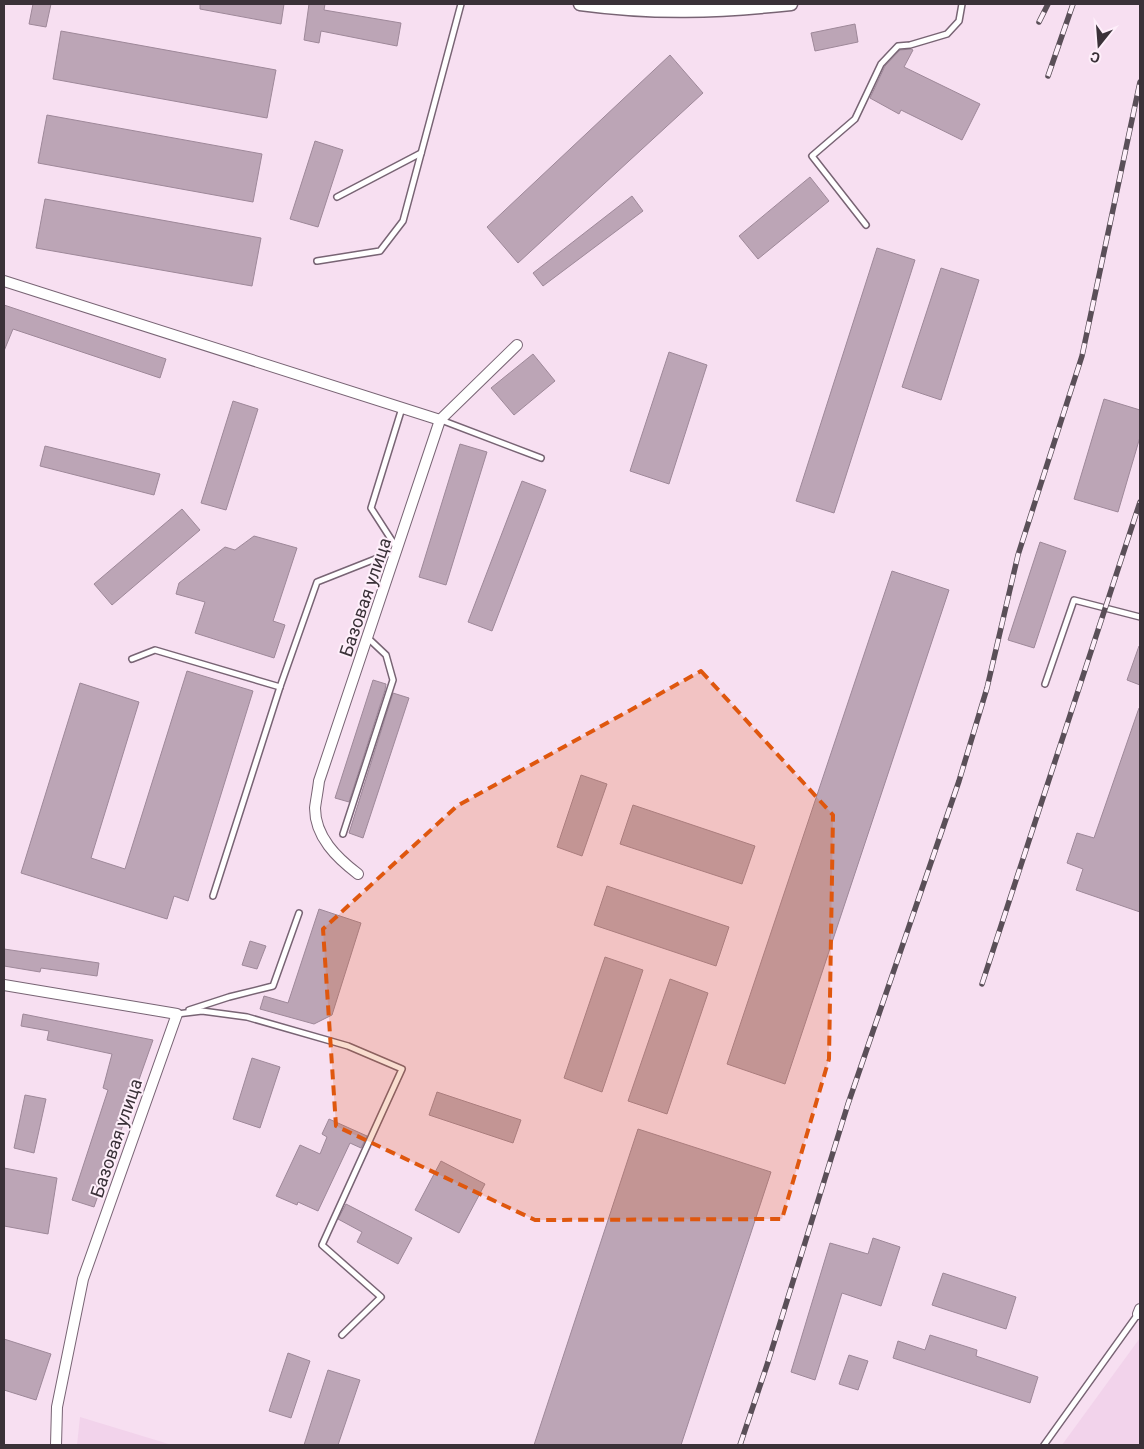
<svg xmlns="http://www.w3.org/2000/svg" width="1144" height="1449" viewBox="0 0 1144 1449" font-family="Roboto,sans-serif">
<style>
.built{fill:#f2d3eb}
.building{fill:#bca5b6;stroke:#9e8899}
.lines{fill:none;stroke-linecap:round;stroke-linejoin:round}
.service-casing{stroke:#786474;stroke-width:8}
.minor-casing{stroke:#786474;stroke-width:12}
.tertiary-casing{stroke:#786474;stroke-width:15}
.service{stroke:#fff;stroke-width:5}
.minor{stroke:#fff;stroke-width:10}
.tertiary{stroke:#fff;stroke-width:12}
.rail-casing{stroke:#5a4f58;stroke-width:5.5}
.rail{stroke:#feeffa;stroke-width:4;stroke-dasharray:11;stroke-linecap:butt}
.marked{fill:#df570e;fill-opacity:0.2;stroke:#df570e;stroke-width:4;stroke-dasharray:10 6;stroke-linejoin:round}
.labels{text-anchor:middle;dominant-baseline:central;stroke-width:4;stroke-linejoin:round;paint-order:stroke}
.street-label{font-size:18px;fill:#3a3138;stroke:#feeffa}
</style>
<rect width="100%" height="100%" fill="#f7dff1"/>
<!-- built -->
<g class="built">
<path d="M1140 1338V1445H1062Z"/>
<path d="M80 1417 172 1445H77Z"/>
</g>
<!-- building -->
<g class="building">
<path d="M33 4H51L46 27 29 24Z"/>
<path d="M200 4H284L281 24 200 9Z"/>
<path d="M309 4H325L324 10 401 23 397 46 321 31 319 43 304 40Z"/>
<path d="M855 24 858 42 815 51 811 33Z"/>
<path d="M61 31 276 70 267 118 53 79Z"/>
<path d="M911 49 913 50 904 67 980 104 962 140 901 110 899 114 870 98 885 66 900 50Z"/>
<path d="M670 55 703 93 518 263 487 227Z"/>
<path d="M47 115 262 154 253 202 38 163Z"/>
<path d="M315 141 343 150 318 227 290 219Z"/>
<path d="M810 177 829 201 758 259 739 236Z"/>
<path d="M632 196 643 211 543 286 533 273Z"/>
<path d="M45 199 261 238 252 286 36 248Z"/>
<path d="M877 248 915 260 834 513 796 501Z"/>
<path d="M941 268 979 280 941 400 902 387Z"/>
<path d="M4 305 166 359 160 378 13 329 4 351Z"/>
<path d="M669 352 707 365 669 484 630 471Z"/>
<path d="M533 354 555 381 514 415 491 388Z"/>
<path d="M1104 399 1140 410V437L1118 512 1074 499Z"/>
<path d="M233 401 258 409 226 510 201 503Z"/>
<path d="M460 444 487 452 446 585 419 577Z"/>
<path d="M45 446 160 474 154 495 40 466Z"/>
<path d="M522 481 546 490 492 631 468 622Z"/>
<path d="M182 509 200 530 112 605 94 584Z"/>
<path d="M254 536 297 548 273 621 285 625 274 658 195 633 205 602 176 594 179 583 225 547 235 550Z"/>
<path d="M1040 542 1066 551 1034 648 1008 640Z"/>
<path d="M892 571 949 590 785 1084 727 1064Z"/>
<path d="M1139 646H1140V685L1127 680Z"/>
<path d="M187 671 253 691 188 901 174 896 167 919 21 873 80 683 139 702 91 858 125 869Z"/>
<path d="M373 680 386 684 385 690 349 802 335 798Z"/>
<path d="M393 693 409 698 363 838 349 833Z"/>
<path d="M1139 708H1140V912L1076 890 1083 869 1067 863 1077 833 1094 838Z"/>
<path d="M581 775 607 784 582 856 557 847Z"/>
<path d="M633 805 755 846 742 884 620 844Z"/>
<path d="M607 886 729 927 716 966 594 925Z"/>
<path d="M319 909 361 923 332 1015 314 1024 260 1009 264 996 288 1003Z"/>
<path d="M250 941 266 946 257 969 242 965Z"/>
<path d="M4 949 99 963 97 976 41 968 40 972 4 966Z"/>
<path d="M605 957 643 970 602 1092 564 1078Z"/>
<path d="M670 979 708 993 667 1114 628 1101Z"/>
<path d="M23 1014 153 1040 94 1207 72 1200 108 1090 103 1088 112 1054 47 1040 49 1031 21 1026Z"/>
<path d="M252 1058 280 1067 260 1128 233 1119Z"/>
<path d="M437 1092 521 1120 513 1143 429 1115Z"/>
<path d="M25 1095 46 1099 34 1153 14 1148Z"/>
<path d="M329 1119 367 1136 361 1148 350 1143 318 1211 298 1202 297 1205 276 1196 300 1145 320 1154 327 1137 322 1134Z"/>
<path d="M638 1129 771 1172 681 1445H534Z"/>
<path d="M441 1161 485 1184 459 1233 415 1210Z"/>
<path d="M4 1168 57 1178 48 1234 4 1226Z"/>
<path d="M346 1204 412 1238 398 1264 357 1242 362 1232 338 1219Z"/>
<path d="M873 1238 900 1247 881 1306 842 1293 815 1380 791 1372 830 1243 868 1254Z"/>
<path d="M943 1273 1016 1297 1006 1329 932 1305Z"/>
<path d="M930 1335 977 1350 976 1356 1038 1377 1030 1403 893 1358 898 1341 925 1350Z"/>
<path d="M4 1339 51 1354 36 1400 4 1390Z"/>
<path d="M288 1353 310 1361 291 1418 269 1411Z"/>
<path d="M849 1355 868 1361 858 1390 839 1384Z"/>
<path d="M328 1370 360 1380 338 1445H304Z"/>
</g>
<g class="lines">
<defs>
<g id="service">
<path d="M337 197 421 153"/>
<path d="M866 225 812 156 855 119 881 64 898 46 910 45 947 34 959 21 962 4"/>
<path d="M317 261 380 251 403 221 461 4"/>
<path d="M441 420 541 458"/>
<path d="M132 659 155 650 280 687"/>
<path d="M1045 684 1074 600 1140 617"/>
<path d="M343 834 393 680 386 655 368 638"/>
<path d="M213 896 280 687 317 582 398 550 371 508 402 408"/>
<path d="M189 1010 229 997 273 986 299 913"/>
<path d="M177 1014 202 1011 247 1017 348 1046 402 1069 322 1245 381 1297 342 1335"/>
<path d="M1044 1445 1138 1314"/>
</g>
<g id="minor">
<path d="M4 281 440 420"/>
<path d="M358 874C337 858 315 837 315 808 316 800 318 790 319 781L440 420 517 345"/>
<path d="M4 985 177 1014 83 1279 57 1407 56 1445"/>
<path d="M1138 1314 1140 1309"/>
</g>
<path id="tertiary" d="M580 4C654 14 717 12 791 4"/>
</defs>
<!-- service casing -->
<use href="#service" class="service-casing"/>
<!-- minor casing -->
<use href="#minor" class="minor-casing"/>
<!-- tertiary casing -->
<use href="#tertiary" class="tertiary-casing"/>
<!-- service -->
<use href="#service" class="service"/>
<!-- minor -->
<use href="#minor" class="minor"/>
<!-- tertiary -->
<use href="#tertiary" class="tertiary"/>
<defs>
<g id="rail">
<path d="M1039 22 1048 4"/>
<path d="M1048 76 1073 4"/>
<path d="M982 984 1140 502"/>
<path d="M740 1445 768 1362 848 1104 959 781 987 688 1018 555 1082 356 1140 82"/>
</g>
</defs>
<!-- rail casing -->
<use href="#rail" class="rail-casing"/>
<!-- rail -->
<use href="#rail" class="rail"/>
</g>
<!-- marked area -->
<path class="marked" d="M701 671 833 815 829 1059 782 1219 535 1220 336 1126 323 929 457 806Z"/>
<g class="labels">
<!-- street labels -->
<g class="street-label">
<text transform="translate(365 597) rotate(-71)">Базовая улица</text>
<text transform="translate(116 1138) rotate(-71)">Базовая улица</text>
</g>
</g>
<!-- border -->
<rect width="1144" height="1449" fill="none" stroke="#3a3138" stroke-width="10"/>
<!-- north arrow -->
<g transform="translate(1099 45) rotate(197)" stroke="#feeffa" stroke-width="4" paint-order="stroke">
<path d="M0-4L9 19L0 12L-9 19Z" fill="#3a3138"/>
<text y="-8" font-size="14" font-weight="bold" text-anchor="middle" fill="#3a3138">С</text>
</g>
</svg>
